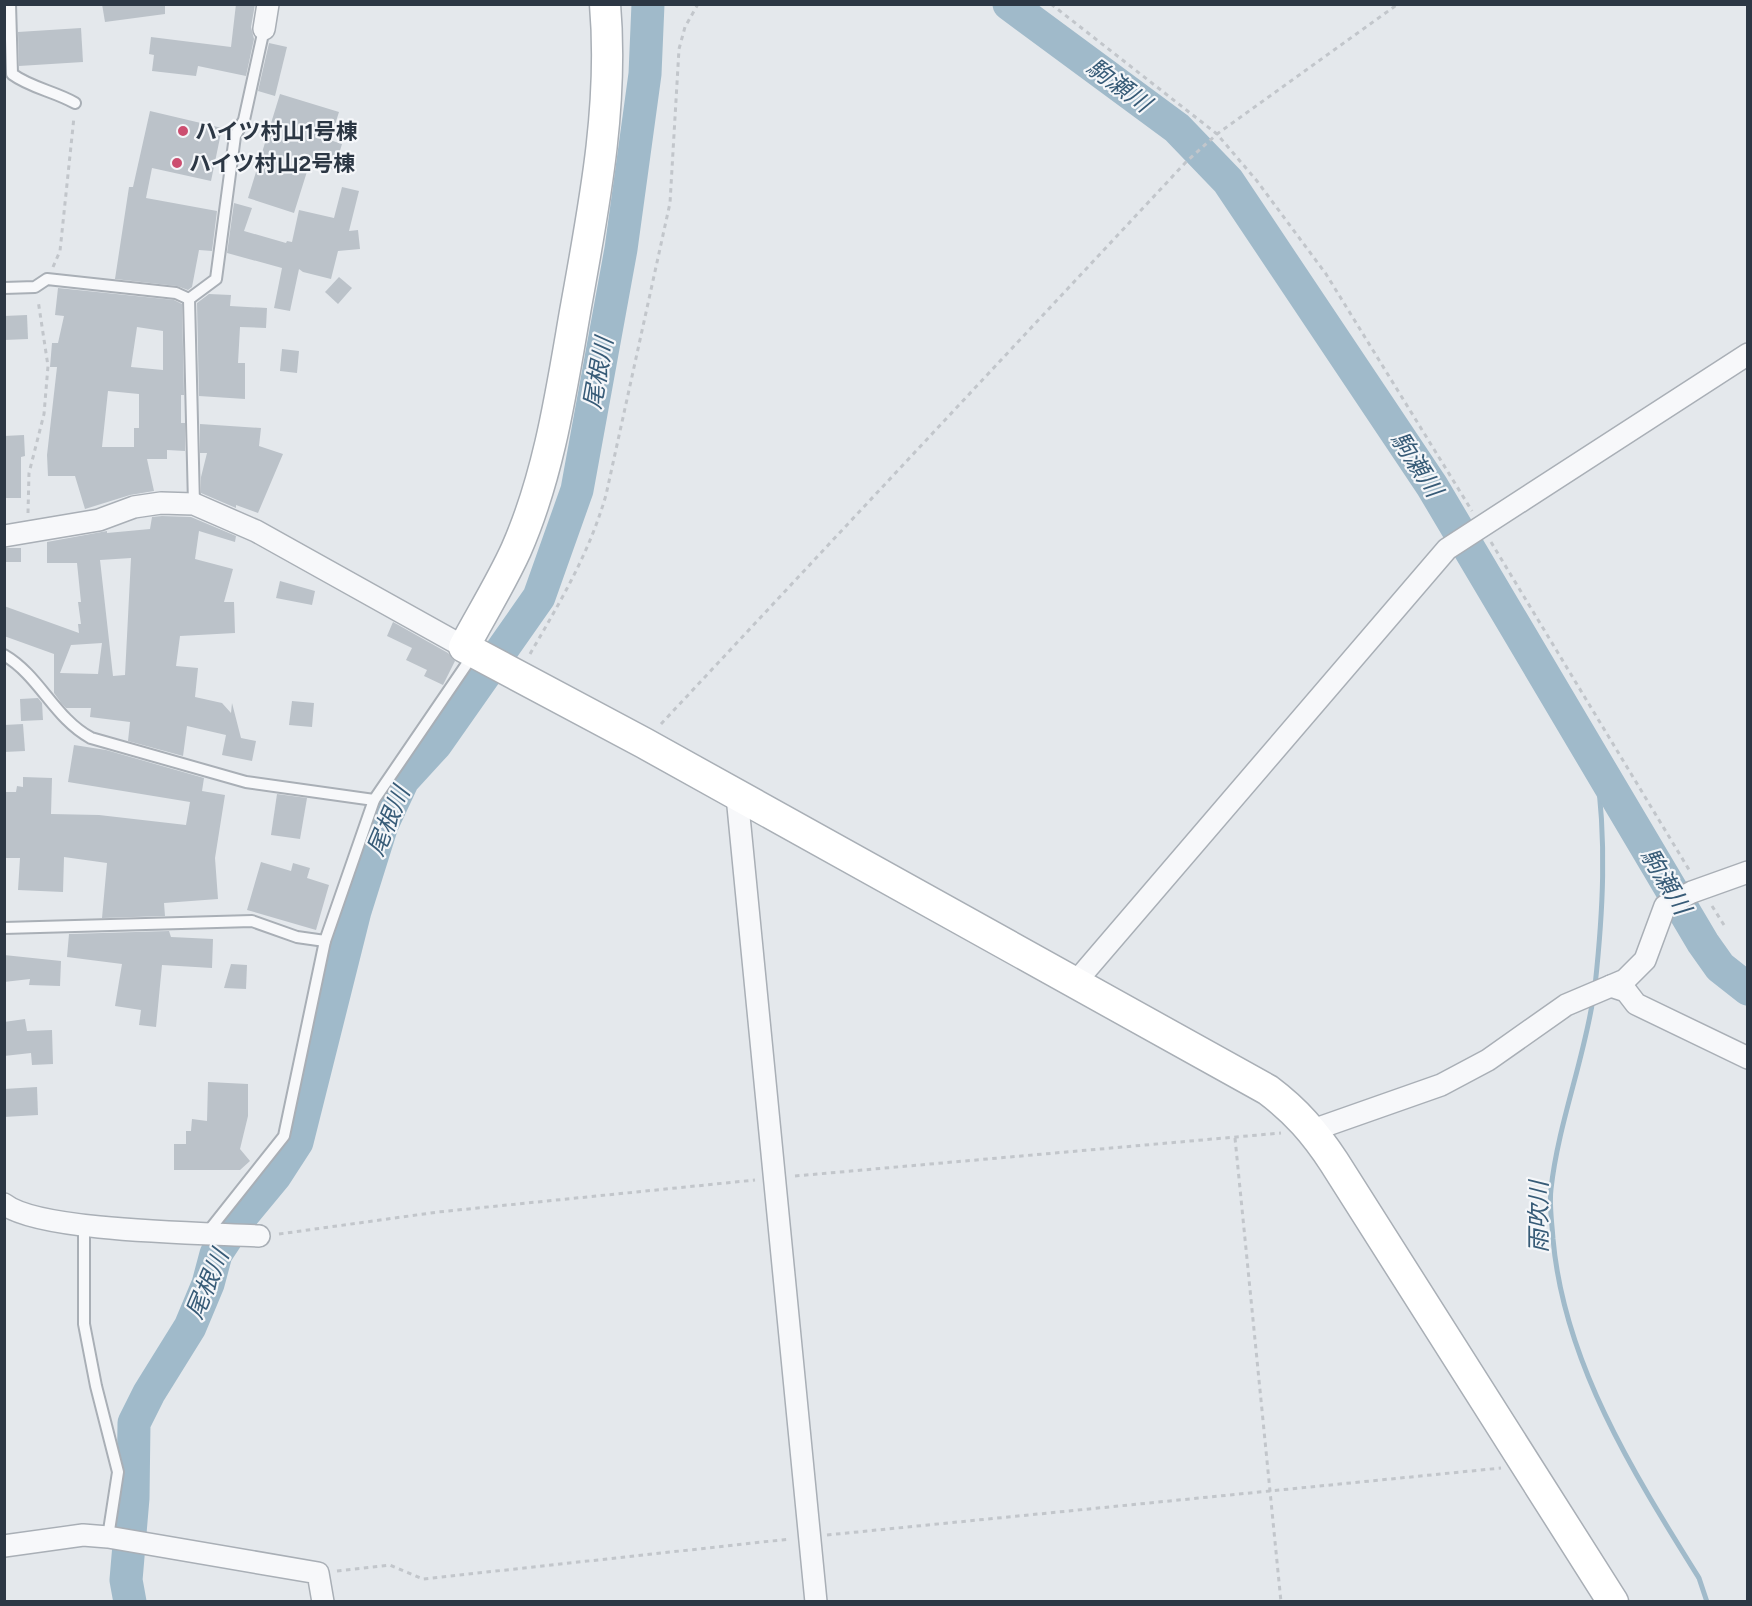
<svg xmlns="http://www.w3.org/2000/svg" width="1752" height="1606" viewBox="0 0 1752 1606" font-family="Figtree,'Noto Sans JP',sans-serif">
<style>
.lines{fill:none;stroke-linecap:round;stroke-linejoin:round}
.stream{stroke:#a0baca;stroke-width:5}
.river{stroke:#a0baca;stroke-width:33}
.building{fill:#bbc2c9;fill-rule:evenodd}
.lane-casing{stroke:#a9afb6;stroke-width:14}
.street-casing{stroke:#a9afb6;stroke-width:24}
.secondary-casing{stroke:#a9afb6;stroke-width:33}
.path{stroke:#c2c6cb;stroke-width:3;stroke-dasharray:4.5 4.5;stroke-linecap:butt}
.lane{stroke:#f7f8fa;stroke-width:10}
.street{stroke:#f7f8fa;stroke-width:21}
.secondary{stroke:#fff;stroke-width:30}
.poi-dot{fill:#cc4e70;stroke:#f4f6f9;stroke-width:2}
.labels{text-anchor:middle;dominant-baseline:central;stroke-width:4.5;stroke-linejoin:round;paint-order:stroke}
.poi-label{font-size:22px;font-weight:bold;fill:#2c3744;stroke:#f4f6f9;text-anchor:start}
.water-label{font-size:24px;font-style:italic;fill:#375b77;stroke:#f4f6f9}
</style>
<rect width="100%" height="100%" fill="#e4e8ec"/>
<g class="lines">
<!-- stream -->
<g class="stream">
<path d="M1595 986C1603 912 1607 840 1596 766"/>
<path d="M1593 999C1583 1063 1558 1125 1551 1189 1549 1205 1552 1223 1553 1239 1564 1363 1634 1474 1699 1578L1707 1602"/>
</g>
<!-- river -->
<g class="river">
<path d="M1009 4 1177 128 1228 181 1432 486 1703 943 1720 967 1748 989"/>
<path d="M130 1602 126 1580 133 1498 134 1423 149 1393 190 1327 208 1284 216 1254 237 1222 275 1176 297 1142 355 911 382 825 403 780 436 744 539 597 577 490 621 249 645 74 648 4"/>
</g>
</g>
<!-- building -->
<g class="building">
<path d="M102 4H165V14L105 22Z"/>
<path d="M236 4H255L251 27 254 39 246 76 198 66 196 76 152 71 154 55 149 54 151 37 231 47Z"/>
<path d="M81 28 83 62 19 66 18 32Z"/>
<path d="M269 43 287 47 275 96 258 91Z"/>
<path d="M280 94 339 112 330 140 342 144 334 170 310 162 294 213 248 198Z"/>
<path d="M150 111 222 128 211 181 152 168 146 198 217 211 212 251 199 250 192 287 188 290 177 286 115 279 129 187H133Z"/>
<path d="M342 187 359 191 349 231 358 230 360 249 338 251 331 279 303 272 299 269 290 311 274 308 282 268 227 253 234 203 252 208 244 231 286 243 287 241 292 242 299 210 334 218Z"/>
<path d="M339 277 352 288 338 304 325 292Z"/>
<path d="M58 288 174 300 182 304 184 395H181V423H185V451L167 450V459H147L154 491 130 495 85 509 75 476H48L47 455 57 367H50L52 343H58L64 316 55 315ZM137 327 163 331V370L131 367ZM108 391 139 394V428H134V447H102Z"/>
<path d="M209 294 231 295 230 306 267 308 266 328 240 327 238 363H245V399L199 396 197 303Z"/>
<path d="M27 315 28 339 4 340V316Z"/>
<path d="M282 349 299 351 297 373 280 371Z"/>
<path d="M200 424 261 428 259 446 283 454 258 513 236 505V508L201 493V477L207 453H200Z"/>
<path d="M24 435 25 456 21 457V498H4V436Z"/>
<path d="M162 516 191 517 236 536 235 542 199 531 195 559 233 569 224 602H234L235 633 180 636 176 666 198 668 195 697 222 703 231 713 232 703 241 738 256 741 252 761 222 755 226 735 187 726 183 756 128 741 130 722 90 717 91 708H66L62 704 54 693V654L4 636V606L79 633 78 624H81L78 602H81L77 563H47V542L107 531V533L150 529 152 517ZM131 558 125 675 113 676 100 560ZM102 643 98 674 60 673 71 645Z"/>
<rect x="4" y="548" width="17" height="14"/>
<path d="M280 581 315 591 312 605 276 598Z"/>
<path d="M393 622 448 653 455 661 443 685 424 676 427 670 406 660 412 648 387 636Z"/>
<path d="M38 698 42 703 43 720 21 721 20 699Z"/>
<path d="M292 701 314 703 312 727 289 725Z"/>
<path d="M23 724 25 751 4 752V725Z"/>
<path d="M74 745 106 750 204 778 202 791 225 795 215 858 218 899 164 903 165 916 102 918 107 863 64 857 63 892 18 890 20 858H4V792H16L17 786 23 787V777L52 778 51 814 99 815 186 825 190 802 68 782Z"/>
<path d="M277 794 307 798 300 839 271 835Z"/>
<path d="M261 862 291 871 293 863 310 868 307 878 329 885 316 930 247 910Z"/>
<path d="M169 931 171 937 213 939 212 968 162 965 156 1027 139 1025 141 1010 115 1006 122 964 67 957 69 934Z"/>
<path d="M4 955 61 961 60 986 29 985 30 979 4 982Z"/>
<path d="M231 964 247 965 246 989 224 988Z"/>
<path d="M25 1019 27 1031 52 1030 53 1064 32 1065 31 1053 4 1056V1022Z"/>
<path d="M208 1082 248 1084V1116L240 1149 250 1161 240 1170H174V1144H186V1131H191L192 1119 207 1121Z"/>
<path d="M37 1087 38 1115 4 1117V1089Z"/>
</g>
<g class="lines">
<defs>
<g id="lane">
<path d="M10 4 12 74C31 88 54 91 75 103"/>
<path d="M4 288 35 287 47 279 176 293 189 299"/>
<path d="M189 299 216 279 235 136 244 120 264 29"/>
<path d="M189 299 194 504"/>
<path d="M4 655C40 676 54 718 91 738L246 782 374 800"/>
<path d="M4 928 252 921 297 937 325 941"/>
<path d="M84 1225V1324L96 1386 118 1472 108 1537"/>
<path d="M207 1233 284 1136 325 941 374 800 473 655"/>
</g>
<g id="street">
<path d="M264 29 268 4"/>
<path d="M4 536 99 520 134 507 161 503 194 504 256 531 464 647"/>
<path d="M737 796 816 1602"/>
<path d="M1074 984 1447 549 1748 354"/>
<path d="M1611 986 1626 991 1636 1004 1748 1058"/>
<path d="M1313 1130 1441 1085 1488 1060 1566 1005 1625 980 1645 960 1665 906 1692 892 1748 872"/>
<path d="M4 1204C39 1232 207 1233 259 1236"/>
<path d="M4 1546 83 1535 108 1537 318 1573 323 1602"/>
</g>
<path id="secondary" d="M605 4C614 108 593 211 575 312 561 393 549 475 516 550 501 583 481 615 464 647L644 743 1268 1090C1296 1111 1315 1133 1334 1162L1613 1602"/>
</defs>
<!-- lane casing -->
<use href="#lane" class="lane-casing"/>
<!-- street casing -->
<use href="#street" class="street-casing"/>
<!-- secondary casing -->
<use href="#secondary" class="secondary-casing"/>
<!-- path -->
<g class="path">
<path d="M1051 4 1217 134 1257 181 1326 274 1472 511"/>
<path d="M53 267 60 251 74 117"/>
<path d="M28 513 29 473 44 414 48 366 38 300"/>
<path d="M1491 542 1691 873"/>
<path d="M530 654C560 602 589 554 606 495L670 203 679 49 685 27 698 4"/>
<path d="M661 724 1186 162 1217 134 1398 4"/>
<path d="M1712 906 1724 925"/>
<path d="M1235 1138 1281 1602"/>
<path d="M795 1176 1281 1133"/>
<path d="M279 1234 438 1212 755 1180"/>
<path d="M827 1535 1501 1468"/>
<path d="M337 1571 390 1565 423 1579 790 1539"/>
</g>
<!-- lane -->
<use href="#lane" class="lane"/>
<!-- street -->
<use href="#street" class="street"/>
<!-- secondary -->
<use href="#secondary" class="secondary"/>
</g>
<!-- markers -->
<g class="poi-dot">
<circle cx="183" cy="131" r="6"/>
<circle cx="177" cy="163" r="6"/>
</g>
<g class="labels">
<!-- poi labels -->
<g class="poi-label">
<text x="195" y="131">ハイツ村山1号棟</text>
<text x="189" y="163">ハイツ村山2号棟</text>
</g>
<!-- water labels -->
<g class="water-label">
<text transform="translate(1119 85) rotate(36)">駒瀬川</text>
<text transform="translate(598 373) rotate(-80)">尾根川</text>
<text transform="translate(1417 464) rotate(57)">駒瀬川</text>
<text transform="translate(388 821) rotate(-67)">尾根川</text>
<text transform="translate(1666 881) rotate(59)">駒瀬川</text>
<text transform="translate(1538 1217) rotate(-90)">雨吹川</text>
<text transform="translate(207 1284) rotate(-67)">尾根川</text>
</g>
</g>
<!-- border -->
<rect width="1752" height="1606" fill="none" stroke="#2c3744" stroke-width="12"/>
</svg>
